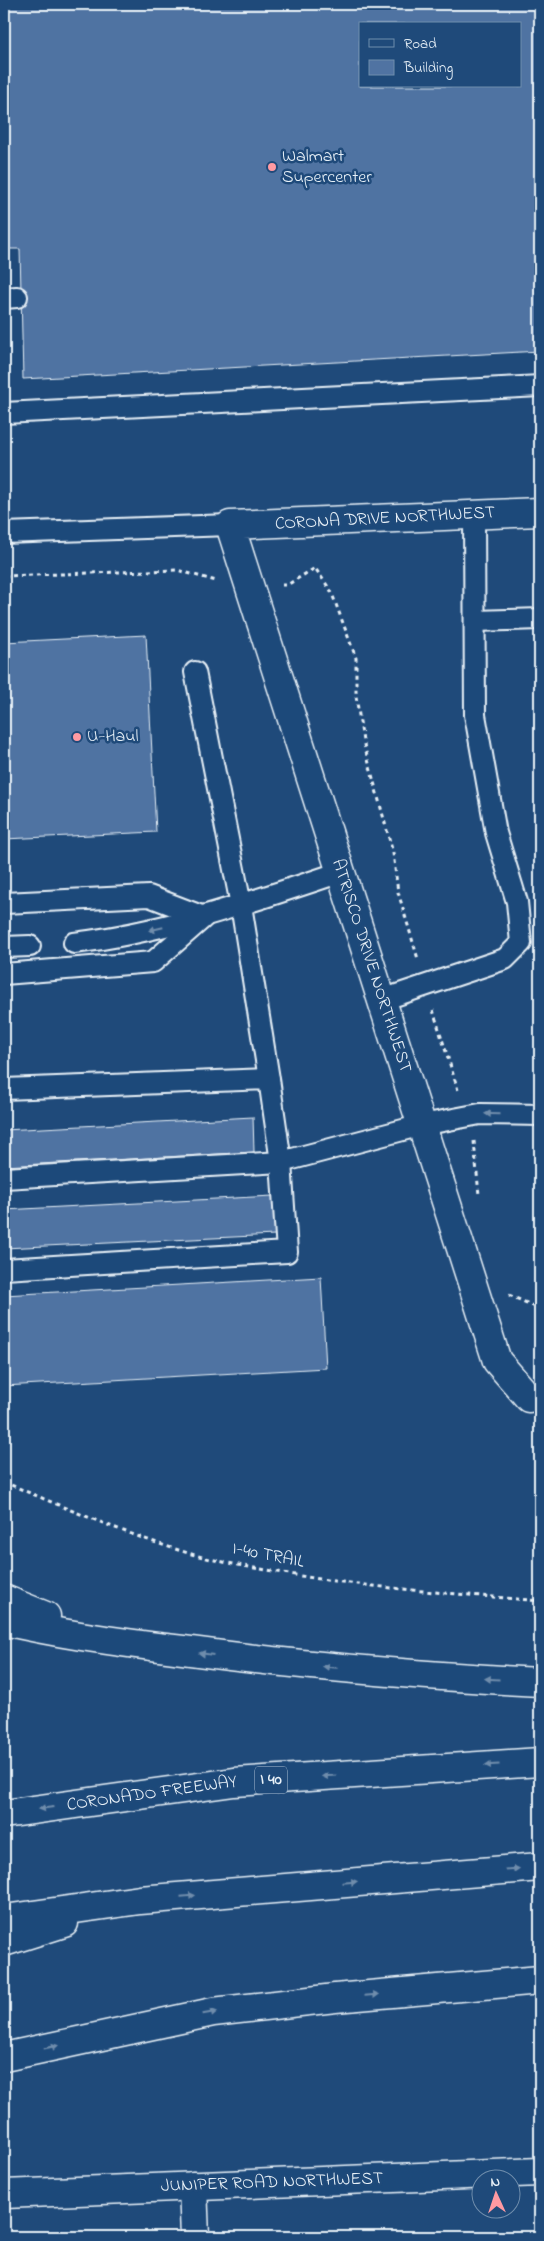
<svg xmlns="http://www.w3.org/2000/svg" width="544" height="2241" viewBox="0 0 544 2241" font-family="'Indie Flower',sans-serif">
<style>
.building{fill:#5073a2;stroke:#e8f1f8;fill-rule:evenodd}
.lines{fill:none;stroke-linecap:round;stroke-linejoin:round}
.service-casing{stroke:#e8f1f8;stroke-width:24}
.minor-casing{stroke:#e8f1f8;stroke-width:31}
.motorway-casing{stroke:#e8f1f8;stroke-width:31}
.path{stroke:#e8f1f8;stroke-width:3;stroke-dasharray:4 4;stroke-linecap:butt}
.service{stroke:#1f4a7a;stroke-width:20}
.minor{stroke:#1f4a7a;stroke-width:28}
.motorway{stroke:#1f4a7a;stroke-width:28}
.oneway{fill:#6f8dac}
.poi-dot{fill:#ff9aa2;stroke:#1f4a7a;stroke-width:2}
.labels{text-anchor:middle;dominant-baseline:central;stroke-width:5;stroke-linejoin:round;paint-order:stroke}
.shield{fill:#1f4a7a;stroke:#acbfd2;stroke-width:1}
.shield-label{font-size:16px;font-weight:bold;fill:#e8f1f8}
.poi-label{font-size:18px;fill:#e8f1f8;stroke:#1f4a7a;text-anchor:start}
.street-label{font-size:18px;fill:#e8f1f8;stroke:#1f4a7a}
</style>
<rect width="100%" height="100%" fill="#1f4a7a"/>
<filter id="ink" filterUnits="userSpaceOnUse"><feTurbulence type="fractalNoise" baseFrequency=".02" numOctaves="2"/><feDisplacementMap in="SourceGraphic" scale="10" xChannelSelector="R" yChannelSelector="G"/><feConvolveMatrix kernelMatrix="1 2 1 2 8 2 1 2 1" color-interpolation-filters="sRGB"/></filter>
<g filter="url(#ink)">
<!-- building -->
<g class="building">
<path d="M4 4H540V351L23 379 20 249H4ZM360 24H520V86H360Z"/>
<path d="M146 635 156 832 4 839V642Z"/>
<path d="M253 1117 254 1152 4 1166V1130Z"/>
<path d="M273 1196 275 1235 4 1248V1210Z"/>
<path d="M321 1277 326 1368 4 1386V1295Z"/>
</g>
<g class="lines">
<defs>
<g id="service">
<path d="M4 298 17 297"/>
<path d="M4 413 540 386"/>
<path d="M4 533 230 525"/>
<path d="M475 621 540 619"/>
<path d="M195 672 241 905 269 1079"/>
<path d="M4 903 149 896 204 917"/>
<path d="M74 943C166 932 253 901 341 872"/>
<path d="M4 947 30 946"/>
<path d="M4 974 153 962 202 919"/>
<path d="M382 1000 505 959 521 943 517 902 496 833 475 715 474 515"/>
<path d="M4 1089 269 1079 281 1162 287 1252 4 1269"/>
<path d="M4 1178 281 1162 422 1125 480 1114 540 1115"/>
</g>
<g id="minor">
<path d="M529 1398 497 1361 230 525 540 512"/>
<path d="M193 2186 195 2237"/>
<path d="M4 2194 540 2172"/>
</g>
<g id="motorway">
<path d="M4 1599 46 1616"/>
<path d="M4 1621C63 1635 123 1643 183 1650 301 1666 421 1676 540 1682"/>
<path d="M4 1814 234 1782 540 1762"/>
<path d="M4 1919 140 1900 540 1867"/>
<path d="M4 1942 64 1923"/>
<path d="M4 2057 213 2012 335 1998 540 1980"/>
</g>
</defs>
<!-- service casing -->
<use href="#service" class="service-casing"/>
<!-- minor casing -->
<use href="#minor" class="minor-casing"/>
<!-- motorway casing -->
<use href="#motorway" class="motorway-casing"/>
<!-- path -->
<g class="path">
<path d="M4 576 177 570 216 581"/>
<path d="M282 585H287L315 568 331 591 356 658V696L363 741 393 853 398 892 418 959"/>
<path d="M433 1010 458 1090"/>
<path d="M474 1141 479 1195"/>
<path d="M509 1295 540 1309"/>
<path d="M4 1482C66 1508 129 1536 195 1555 220 1562 247 1567 273 1571 361 1588 451 1593 540 1601"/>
</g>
<!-- service -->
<use href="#service" class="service"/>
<!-- minor -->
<use href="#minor" class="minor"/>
<!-- motorway -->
<use href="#motorway" class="motorway"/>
</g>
<!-- one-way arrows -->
<defs><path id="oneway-solid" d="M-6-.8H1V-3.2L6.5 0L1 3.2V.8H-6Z" transform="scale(1.25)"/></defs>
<g class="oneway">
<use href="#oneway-solid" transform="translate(156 929) rotate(167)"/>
<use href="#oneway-solid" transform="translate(492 1114) rotate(-179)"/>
<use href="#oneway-solid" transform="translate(206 1654) rotate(-173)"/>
<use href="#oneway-solid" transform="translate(330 1667) rotate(-175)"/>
<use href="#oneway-solid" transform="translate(492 1679) rotate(-177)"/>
<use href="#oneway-solid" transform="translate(492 1765) rotate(176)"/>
<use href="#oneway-solid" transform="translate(329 1776) rotate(176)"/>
<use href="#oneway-solid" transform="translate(46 1808) rotate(172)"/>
<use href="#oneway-solid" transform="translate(512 1869) rotate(-4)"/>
<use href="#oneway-solid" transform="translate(350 1882) rotate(-5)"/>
<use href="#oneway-solid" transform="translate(188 1896) rotate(-5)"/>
<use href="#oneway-solid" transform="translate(372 1995) rotate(-5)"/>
<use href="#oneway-solid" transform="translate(210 2013) rotate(-10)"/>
<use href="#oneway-solid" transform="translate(51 2047) rotate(-12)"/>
</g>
</g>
<!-- markers -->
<g class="poi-dot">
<circle cx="272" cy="167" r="5"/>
<circle cx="77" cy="737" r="5"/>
</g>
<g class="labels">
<!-- shield labels -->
<rect class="shield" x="255" y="1766.5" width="32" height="27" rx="4"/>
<g class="shield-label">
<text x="271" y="1780">I 40</text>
</g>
<!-- poi labels -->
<g class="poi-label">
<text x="282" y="157">Walmart<tspan x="282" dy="21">Supercenter</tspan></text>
<text x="87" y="737">U-Haul</text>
</g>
<!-- street labels -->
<g class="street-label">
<text transform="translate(385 519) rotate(-3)">CORONA DRIVE NORTHWEST</text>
<text transform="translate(371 966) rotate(72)">ATRISCO DRIVE NORTHWEST</text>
<text transform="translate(268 1556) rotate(11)">I-40 TRAIL</text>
<text transform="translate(152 1794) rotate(-8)">CORONADO FREEWAY</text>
<text transform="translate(272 2183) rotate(-2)">JUNIPER ROAD NORTHWEST</text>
</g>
</g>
<!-- margin -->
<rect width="544" height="2241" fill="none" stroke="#1f4a7a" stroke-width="20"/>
<rect x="10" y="10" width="524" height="2221" fill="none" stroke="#e8f1f8" stroke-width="2" filter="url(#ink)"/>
<!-- legend -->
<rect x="359" y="22" width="162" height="65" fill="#1f4a7a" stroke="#6f8dac"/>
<rect x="369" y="39" width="25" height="8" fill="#1f4a7a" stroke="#6f8dac"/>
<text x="404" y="48" font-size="15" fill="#e8f1f8">Road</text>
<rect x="369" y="60" width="25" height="15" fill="#5073a2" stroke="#6f8dac"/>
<text x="404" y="72" font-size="15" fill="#e8f1f8">Building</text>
<!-- north arrow -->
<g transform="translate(496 2194) rotate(357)"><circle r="24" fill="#1f4a7a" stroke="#6f8dac"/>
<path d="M0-4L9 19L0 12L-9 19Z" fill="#ff9aa2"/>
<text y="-8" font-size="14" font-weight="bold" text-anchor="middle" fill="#e8f1f8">N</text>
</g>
</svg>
